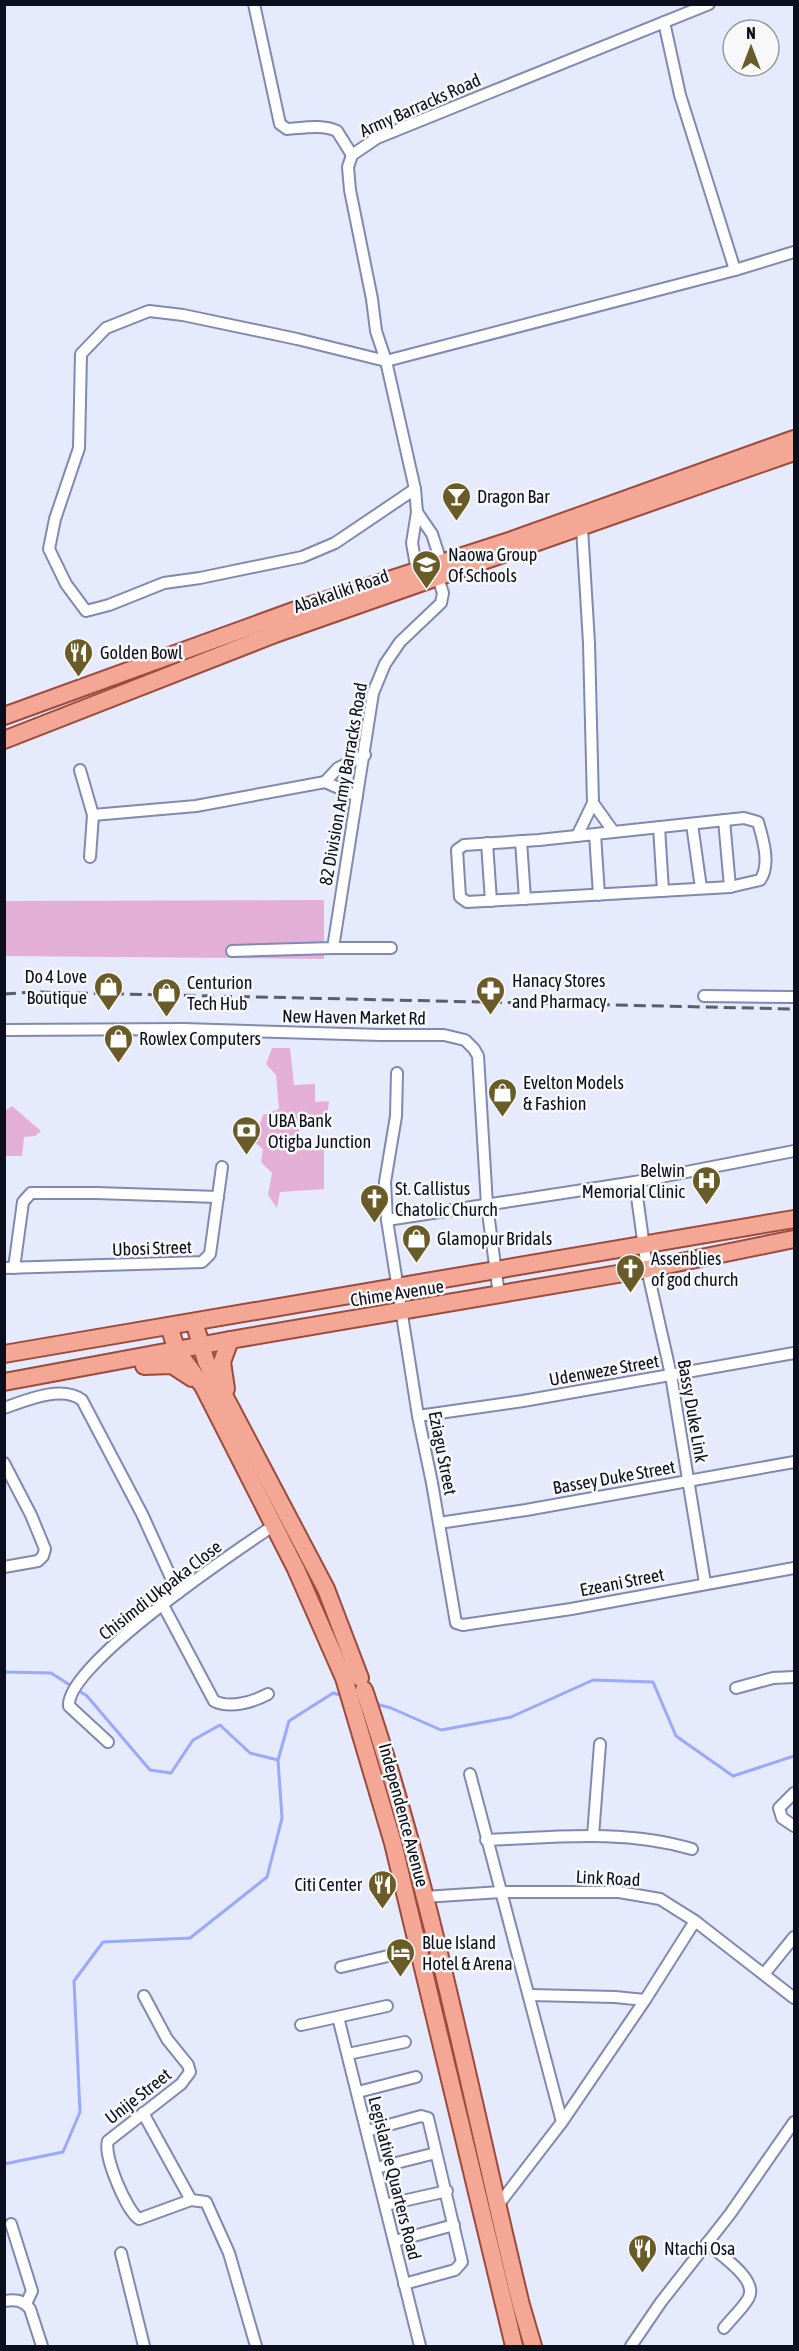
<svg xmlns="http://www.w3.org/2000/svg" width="799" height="2351" viewBox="0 0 799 2351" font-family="'Asap Condensed',sans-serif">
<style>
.green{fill:#e3afd6}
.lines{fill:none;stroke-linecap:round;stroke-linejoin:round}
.stream{stroke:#9aa9fc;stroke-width:3}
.minor-casing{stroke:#8089b2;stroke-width:14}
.primary-casing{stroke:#9d4b3c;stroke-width:20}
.minor{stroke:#fff;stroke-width:10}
.primary{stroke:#f3a794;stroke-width:16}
.rail{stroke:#5a5e6e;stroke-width:3;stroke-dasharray:12 6;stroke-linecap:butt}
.labels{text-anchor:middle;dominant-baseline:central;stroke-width:5;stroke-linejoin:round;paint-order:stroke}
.street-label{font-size:18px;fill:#0b0e1d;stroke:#f8f8f8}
.poi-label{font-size:18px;fill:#0b0e1d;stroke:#f8f8f8;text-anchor:start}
</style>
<rect width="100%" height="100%" fill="#e5eafc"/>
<!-- green -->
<g class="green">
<path d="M324 900V959L5 956 4 901Z"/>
<path d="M272 1048H290L294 1085 315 1084V1102L329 1101 326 1125H299V1138L282 1139V1150L324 1149V1189L280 1192 277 1208 268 1195 272 1173 261 1162 263 1149 254 1142 263 1115 279 1109 276 1075 266 1064Z"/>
<path d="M12 1106 41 1131 35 1136 24 1137 22 1156H5V1111Z"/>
</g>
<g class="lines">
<!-- stream -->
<g class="stream">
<path d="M4 1672 51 1673 87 1696 150 1770 171 1773 193 1740 220 1725 250 1753 278 1760"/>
<path d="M376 1704 391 1708 441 1730 511 1717 593 1680 653 1682 676 1736 733 1776 794 1756"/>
<path d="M4 2164 63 2152 80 2112 74 1981 103 1942 190 1938 267 1877 282 1818 278 1760 289 1721 333 1693 344 1696"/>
</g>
<defs>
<g id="minor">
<path d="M254 4 280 124 287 129C303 128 322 124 337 131L352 155"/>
<path d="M664 22 680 95 735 270"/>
<path d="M415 489 335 543 302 557 200 578 164 583 109 605 86 611 66 584 49 549 55 519 79 448 81 354 106 328 149 311 183 315 297 339 386 361 735 270 794 252"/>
<path d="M417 512 432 534 443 568"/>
<path d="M418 577 412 543 417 512 415 489 386 361 376 331 372 299 350 190 348 167 352 155 377 138 709 4"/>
<path d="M80 770 93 815 90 857"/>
<path d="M325 782 338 768 365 755"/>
<path d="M593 803 613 831"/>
<path d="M93 815 196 806 325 782 357 796"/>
<path d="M724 820 730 887"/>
<path d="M692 824 701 888"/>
<path d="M659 827 663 891"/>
<path d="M595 834 744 818 758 822C763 839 771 865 760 880L730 887 467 902 460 897 457 850 464 845 539 840 595 834 599 895"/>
<path d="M577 836 593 803 589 643 582 528"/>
<path d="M521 841 525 899"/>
<path d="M487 843 491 901"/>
<path d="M333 948H391"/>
<path d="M232 951 333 948 373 693 385 664 400 642 441 603 443 593 438 578"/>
<path d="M704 996 794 997"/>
<path d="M4 1030 184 1029 381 1035H444L465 1040 474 1049 478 1056 487 1205 499 1295"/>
<path d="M794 1151 635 1182 387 1220 418 1416 432 1483 456 1623 463 1625 571 1609 794 1568"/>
<path d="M635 1182 647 1269 671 1375 705 1583"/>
<path d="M387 1220 385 1182 396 1116 397 1073"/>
<path d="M4 1268 202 1262 210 1254 222 1167"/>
<path d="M14 1268 23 1202 31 1193H96L218 1197"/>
<path d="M4 1408C27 1400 61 1385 82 1400L142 1514 178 1593"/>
<path d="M418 1416 523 1401 794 1353"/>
<path d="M4 1463 31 1515 45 1549 43 1556 38 1561 4 1567"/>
<path d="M439 1523 526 1510 794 1462"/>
<path d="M163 1605 214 1701C230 1709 253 1702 268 1694"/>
<path d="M736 1688 773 1678 794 1677"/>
<path d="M108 1742 69 1706C65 1665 237 1550 273 1526"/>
<path d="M470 1774 562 2122"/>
<path d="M794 1793 779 1808 782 1818 794 1826"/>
<path d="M593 1836 600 1744"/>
<path d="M486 1840C555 1837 625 1829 692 1849"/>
<path d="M424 1897 501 1892H619L660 1899 695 1921 794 1998"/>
<path d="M341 1967 418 1949"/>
<path d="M764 1974 794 1937"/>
<path d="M530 1995 615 1997 645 2000"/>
<path d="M144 1996 167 2039 188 2065 190 2072 181 2084 108 2141C103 2155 126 2210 139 2219L191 2200 206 2202 229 2253 256 2346"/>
<path d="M338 2017 420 2346"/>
<path d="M301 2025 387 2006"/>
<path d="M348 2054 405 2042"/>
<path d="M358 2092 416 2077"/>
<path d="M143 2113 191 2200"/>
<path d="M367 2131 421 2116 428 2118 462 2262 455 2270 404 2284"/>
<path d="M376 2168 436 2153"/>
<path d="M499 2204 562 2122 645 2000 695 1921"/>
<path d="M385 2205 447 2191"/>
<path d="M11 2224 32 2291 26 2304"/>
<path d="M395 2241 454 2225"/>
<path d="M707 2243C720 2255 760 2280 748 2299 742 2309 732 2318 724 2328"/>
<path d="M121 2253 144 2346"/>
<path d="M4 2301C15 2299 23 2300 30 2309L42 2346"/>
<path d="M631 2346 661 2302 730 2214 794 2122"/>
</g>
<g id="primary">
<path d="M4 716 296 610 512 540 794 439"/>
<path d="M4 740 275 634 794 452"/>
<path d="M194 1322 206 1361 326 1589 360 1678"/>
<path d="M169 1326 177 1351 203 1386 296 1569 344 1678 393 1843 514 2346"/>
<path d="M4 1354 794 1219"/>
<path d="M144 1366 172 1365 192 1378"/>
<path d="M4 1382 230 1340 647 1269 794 1239"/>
<path d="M226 1389 222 1362 230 1340"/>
<path d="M364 1690C432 1890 471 2100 521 2305L533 2346"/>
</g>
</defs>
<!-- minor casing -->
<use href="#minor" class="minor-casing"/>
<!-- primary casing -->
<use href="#primary" class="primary-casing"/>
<!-- minor -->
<use href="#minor" class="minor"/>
<!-- primary -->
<use href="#primary" class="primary"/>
<!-- rail -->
<path class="rail" d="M4 994 35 992 794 1009"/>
</g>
<!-- icons -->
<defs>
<symbol id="bar-pin" viewBox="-11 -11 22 30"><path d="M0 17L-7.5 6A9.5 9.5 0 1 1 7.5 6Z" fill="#695c29" stroke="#f8f8f8"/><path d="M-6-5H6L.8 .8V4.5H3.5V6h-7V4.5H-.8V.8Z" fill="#fff"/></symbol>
<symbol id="school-pin" viewBox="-11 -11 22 30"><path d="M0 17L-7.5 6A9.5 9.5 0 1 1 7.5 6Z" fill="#695c29" stroke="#f8f8f8"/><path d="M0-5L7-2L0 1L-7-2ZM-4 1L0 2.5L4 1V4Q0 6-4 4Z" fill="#fff"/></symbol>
<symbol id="restaurant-pin" viewBox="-11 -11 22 30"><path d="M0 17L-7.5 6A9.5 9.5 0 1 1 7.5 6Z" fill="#695c29" stroke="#f8f8f8"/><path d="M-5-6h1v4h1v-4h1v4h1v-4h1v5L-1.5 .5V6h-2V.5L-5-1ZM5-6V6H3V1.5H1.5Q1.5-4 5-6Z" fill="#fff"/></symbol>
<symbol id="shop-pin" viewBox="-11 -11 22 30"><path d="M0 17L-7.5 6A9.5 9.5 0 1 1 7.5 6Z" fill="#695c29" stroke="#f8f8f8"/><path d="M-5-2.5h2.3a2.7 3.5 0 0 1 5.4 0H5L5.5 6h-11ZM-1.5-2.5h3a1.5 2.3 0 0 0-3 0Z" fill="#fff"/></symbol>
<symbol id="pharmacy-pin" viewBox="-11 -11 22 30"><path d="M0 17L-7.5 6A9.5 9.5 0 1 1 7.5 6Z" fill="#695c29" stroke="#f8f8f8"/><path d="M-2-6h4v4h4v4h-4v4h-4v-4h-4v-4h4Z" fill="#fff"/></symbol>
<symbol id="bank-pin" viewBox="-11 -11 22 30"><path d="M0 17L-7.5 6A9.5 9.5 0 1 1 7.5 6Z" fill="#695c29" stroke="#f8f8f8"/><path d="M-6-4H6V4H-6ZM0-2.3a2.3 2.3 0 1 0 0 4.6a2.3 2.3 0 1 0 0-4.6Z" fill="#fff"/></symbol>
<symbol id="hospital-pin" viewBox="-11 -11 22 30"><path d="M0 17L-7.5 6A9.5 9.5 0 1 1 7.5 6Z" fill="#695c29" stroke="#f8f8f8"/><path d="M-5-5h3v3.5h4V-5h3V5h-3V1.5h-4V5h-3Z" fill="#fff"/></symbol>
<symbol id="church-pin" viewBox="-11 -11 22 30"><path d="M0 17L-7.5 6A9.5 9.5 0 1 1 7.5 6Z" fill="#695c29" stroke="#f8f8f8"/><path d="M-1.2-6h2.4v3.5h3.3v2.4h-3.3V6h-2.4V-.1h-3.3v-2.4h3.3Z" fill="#fff"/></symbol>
<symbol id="hotel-pin" viewBox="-11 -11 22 30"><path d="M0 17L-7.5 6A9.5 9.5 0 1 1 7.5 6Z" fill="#695c29" stroke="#f8f8f8"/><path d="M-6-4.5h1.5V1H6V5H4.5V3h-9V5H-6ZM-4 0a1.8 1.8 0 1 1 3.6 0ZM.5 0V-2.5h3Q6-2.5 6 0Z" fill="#fff"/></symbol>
</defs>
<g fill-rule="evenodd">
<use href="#bar-pin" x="440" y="480" width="33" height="45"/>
<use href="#school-pin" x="410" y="548" width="33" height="45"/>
<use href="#restaurant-pin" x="62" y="636" width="33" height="45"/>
<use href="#shop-pin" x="92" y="970" width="33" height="45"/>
<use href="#pharmacy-pin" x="474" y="974" width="33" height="45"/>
<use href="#shop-pin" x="150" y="976" width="33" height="45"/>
<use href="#shop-pin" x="102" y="1022" width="33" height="45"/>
<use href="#shop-pin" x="486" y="1076" width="33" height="45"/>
<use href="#bank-pin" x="230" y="1114" width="33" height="45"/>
<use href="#hospital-pin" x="690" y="1164" width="33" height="45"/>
<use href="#church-pin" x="358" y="1182" width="33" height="45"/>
<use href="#shop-pin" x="400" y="1222" width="33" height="45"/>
<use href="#church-pin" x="614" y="1252" width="33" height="45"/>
<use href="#restaurant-pin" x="366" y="1868" width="33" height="45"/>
<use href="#hotel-pin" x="384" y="1936" width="33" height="45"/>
<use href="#restaurant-pin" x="626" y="2232" width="33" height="45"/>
</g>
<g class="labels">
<!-- street labels -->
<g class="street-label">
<text transform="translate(420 105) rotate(-24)">Army Barracks Road</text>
<text transform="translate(341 591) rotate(-19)">Abakaliki Road</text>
<text transform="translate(343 784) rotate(-80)">82 Division Army Barracks Road</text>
<text transform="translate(354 1017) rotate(1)">New Haven Market Rd</text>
<text transform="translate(152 1248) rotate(-2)">Ubosi Street</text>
<text transform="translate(397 1293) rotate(-9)">Chime Avenue</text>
<text transform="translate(604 1370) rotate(-10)">Udenweze Street</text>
<text transform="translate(693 1411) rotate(80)">Bassy Duke Link</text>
<text transform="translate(443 1453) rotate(79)">Eziagu Street</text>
<text transform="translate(614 1477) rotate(-10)">Bassey Duke Street</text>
<text transform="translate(622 1582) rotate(-11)">Ezeani Street</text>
<text transform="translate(160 1590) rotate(-38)">Chisimdi Ukpaka Close</text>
<text transform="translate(404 1815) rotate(75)">Independence Avenue</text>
<text transform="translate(608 1878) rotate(3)">Link Road</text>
<text transform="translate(138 2096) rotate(-38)">Unije Street</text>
<text transform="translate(395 2178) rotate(76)">Legislative Quarters Road</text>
</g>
<!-- poi labels -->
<g class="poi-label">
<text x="477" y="496">Dragon Bar</text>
<text x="448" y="554">Naowa Group<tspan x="448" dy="21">Of Schools</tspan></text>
<text x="100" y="652">Golden Bowl</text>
<text x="87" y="976" text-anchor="end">Do 4 Love<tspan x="87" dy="21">Boutique</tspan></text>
<text x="512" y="980">Hanacy Stores<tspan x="512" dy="21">and Pharmacy</tspan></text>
<text x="187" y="982">Centurion<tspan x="187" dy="21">Tech Hub</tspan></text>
<text x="139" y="1038">Rowlex Computers</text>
<text x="523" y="1082">Evelton Models<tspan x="523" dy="21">&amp; Fashion</tspan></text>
<text x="268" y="1120">UBA Bank<tspan x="268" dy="21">Otigba Junction</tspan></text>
<text x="685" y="1170" text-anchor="end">Belwin<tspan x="685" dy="21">Memorial Clinic</tspan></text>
<text x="395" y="1188">St. Callistus<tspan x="395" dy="21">Chatolic Church</tspan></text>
<text x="437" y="1238">Glamopur Bridals</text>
<text x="651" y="1258">Assenblies<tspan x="651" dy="21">of god church</tspan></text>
<text x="362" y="1884" text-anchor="end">Citi Center</text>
<text x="422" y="1942">Blue Island<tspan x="422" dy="21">Hotel &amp; Arena</tspan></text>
<text x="664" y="2248">Ntachi Osa</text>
</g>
</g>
<!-- border -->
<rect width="799" height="2351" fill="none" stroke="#0b0e1d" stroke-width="12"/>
<!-- north arrow -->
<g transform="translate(751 48)"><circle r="28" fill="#f8f8f8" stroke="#999aa0" stroke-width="1.5"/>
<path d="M0-4.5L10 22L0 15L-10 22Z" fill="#695c29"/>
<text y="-9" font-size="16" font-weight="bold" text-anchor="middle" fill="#0b0e1d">N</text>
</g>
</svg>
